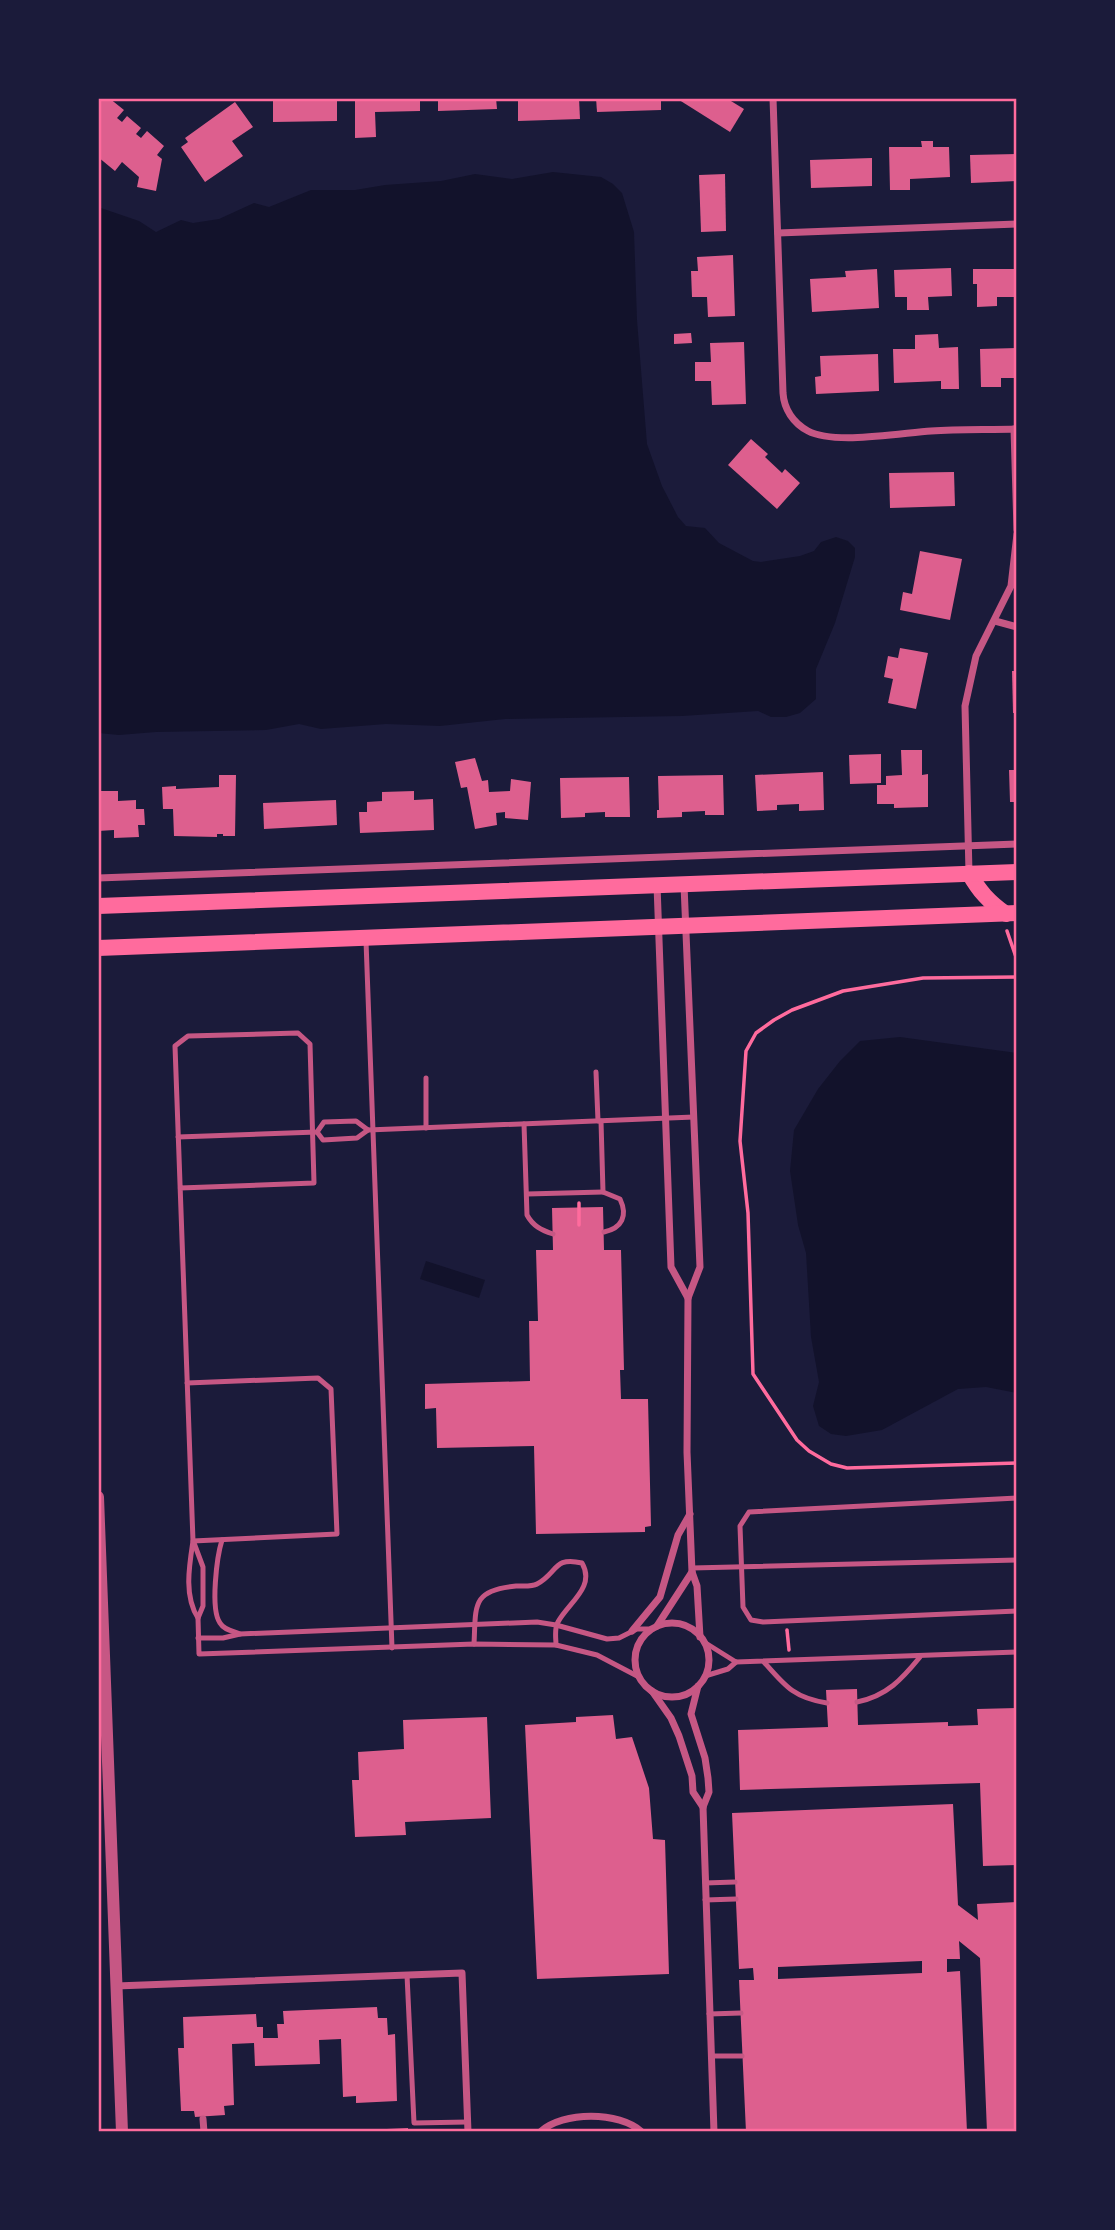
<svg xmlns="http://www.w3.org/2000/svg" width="1115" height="2230" viewBox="0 0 1115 2230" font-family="'Titillium Web',sans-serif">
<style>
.water{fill:#12122b}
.building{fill:#dd5f8e;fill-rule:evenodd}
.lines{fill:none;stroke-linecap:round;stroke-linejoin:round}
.path{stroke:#ff6b9d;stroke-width:3.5}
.service{stroke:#c65784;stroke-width:5}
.minor{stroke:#c65784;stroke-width:7}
.tertiary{stroke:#c65784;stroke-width:12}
.primary{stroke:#ff6b9d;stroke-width:16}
.neatline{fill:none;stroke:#ff6b9d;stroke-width:2.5}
</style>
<rect width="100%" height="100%" fill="#1b1b3a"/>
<!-- water -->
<g class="water">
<path d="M553 172 601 177 613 184 622 193 634 232 637 320 647 444 662 486 678 517 686 526 705 528 719 543 753 561 761 562 800 556 814 551 821 542 836 537 848 541 855 548V557L835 623 816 669V699L800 713 786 717H771L758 711 682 716 505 719 440 726 386 724 321 729 299 724 266 730 156 732 119 735 98 733V207L139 221 156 232 181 220 193 223 219 219 254 203 269 207 311 190H355L385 185 441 181 475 174 512 179Z"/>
<path d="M900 1037 1017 1053V1393L986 1387 958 1389 882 1430 846 1436 831 1434 819 1426 813 1406 819 1382 811 1337 806 1253 798 1225 790 1171 794 1130 818 1089 840 1061 860 1041Z"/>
<path d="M426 1261 485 1280 479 1298 420 1279Z"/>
</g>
<!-- building -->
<g class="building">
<path d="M109 98 124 110 117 118 122 122 127 116 141 128 136 134 141 138 147 131 164 146 157 155 162 159 156 191 137 187 139 177 122 162 115 171 98 157V99Z"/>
<path d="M273 98H337V121L273 122Z"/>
<path d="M355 98H420V111L375 112 376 137 355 138Z"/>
<path d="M438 98H496L497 109 438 111Z"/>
<path d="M518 98H579L580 119 518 121Z"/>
<path d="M596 98H661V110L597 112Z"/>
<path d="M676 98H726L744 109 730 132Z"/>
<path d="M235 102 253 127 232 141 243 156 205 182 181 147 188 142 185 138Z"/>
<path d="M921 141H933V147H949L950 177 910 179V190H890L889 147H922Z"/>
<path d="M1017 154V181L971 183 970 155Z"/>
<path d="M872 158V186L811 188 810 160Z"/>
<path d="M725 174 726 231 701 232 699 175Z"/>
<path d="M733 255 735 316 708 317 707 297H692L691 271H698L697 257Z"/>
<path d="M951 268 952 296 928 297 929 310H907V297H895L894 270Z"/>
<path d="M877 269 879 308 812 312 810 279 846 277 845 271Z"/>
<path d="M973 269H1017V297H997V306L977 307V284H973Z"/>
<path d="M691 333 692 343 674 344V334Z"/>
<path d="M938 334 939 348 958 347 959 389H941V381L894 383 893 349H915V335Z"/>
<path d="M744 342 746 404 712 405 711 381H695V362H711L710 343Z"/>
<path d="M1017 348V378H1001V387H981L980 349Z"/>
<path d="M878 354 879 391 816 394 815 377 821 376 820 356Z"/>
<path d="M751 439 768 454 765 457 782 473 785 469 800 483 777 509 728 465Z"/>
<path d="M954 472 955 506 890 508 889 473Z"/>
<path d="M920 551 962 559 950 620 900 610 903 592 912 594Z"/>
<path d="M900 648 928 653 916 709 888 703 893 679 884 677 888 656 898 658Z"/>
<path d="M1012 671H1017V713H1013Z"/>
<path d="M901 750H922V775L928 774V807L894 808V804H877V785H886V776L902 775Z"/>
<path d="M881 754V783L850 784 849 755Z"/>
<path d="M475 758 482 781 488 780 489 792 510 791 511 779 531 782 528 820 505 818V812L496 813 497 825 475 829 467 787 461 788 455 762Z"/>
<path d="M1009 770H1017V802H1010Z"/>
<path d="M823 772 824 810 799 811V804L777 805V810L757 811 755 775Z"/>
<path d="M219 775H236L235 836H223V834H217V837L174 836 173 809H163L162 787 176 786V789L219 787Z"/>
<path d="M723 775 724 815H705V811L682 812V817L657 818V810H659L658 776Z"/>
<path d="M629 777 630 817H605V812L585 813V817L561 818 560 778Z"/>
<path d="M98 791H118V801L136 800V809H144L145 825H138L139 837 114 838V830L98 831Z"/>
<path d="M414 791V800L433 799 434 830 360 833 359 812H367V802L382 801V792Z"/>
<path d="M336 800 337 825 264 829 263 803Z"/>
<path d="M603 1207 604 1250H621L624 1370H620L621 1399H648L651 1526 645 1527V1532L536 1534 534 1446 437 1448 436 1408 425 1409V1384L530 1381 529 1321H538L536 1250H553L552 1208Z"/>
<path d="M857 1689 858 1725 948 1722V1726L978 1725 977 1709 1017 1708V1865L983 1866 980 1783 740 1790 738 1730 828 1727 826 1690Z"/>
<path d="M613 1715 616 1739 632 1737 649 1788 653 1839 665 1840 669 1974 537 1979 525 1725 576 1722V1717Z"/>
<path d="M487 1717 491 1818 405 1822 406 1835 355 1837 352 1780H359L358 1752 404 1749 403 1720Z"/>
<path d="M953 1804 958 1905 978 1920 977 1904 1017 1902V2132H987L980 1958 959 1941 960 1959H947V1972L960 1971 967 2132H746L739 1980H754L753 1968 739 1969 732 1813ZM922 1961V1973L778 1979V1967Z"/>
<path d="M377 2007 378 2018H387L388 2035 395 2034 397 2101 356 2103V2096L343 2097 341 2039 319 2040 320 2064 255 2066 254 2043 232 2044 234 2105 224 2106 225 2115 195 2117 194 2111H181L178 2048H184L183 2017 256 2014 257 2027H263V2038H278L277 2024H284L283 2011Z"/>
<path d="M408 2128V2132H365V2130Z"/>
</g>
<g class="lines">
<!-- path -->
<g class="path">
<path d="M1007 931 1017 960"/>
<path d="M1017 977 923 978 843 991 792 1010 774 1020 756 1033 746 1051 740 1141 748 1213 753 1374 797 1440 809 1451 831 1464 847 1468 1017 1463"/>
<path d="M579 1203V1225"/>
<path d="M787 1630 789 1650"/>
</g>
<!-- service -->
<g class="service">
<path d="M366 941 392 1648"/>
<path d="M596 1072 598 1121"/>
<path d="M426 1078V1128"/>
<path d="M601 1121 603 1192 620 1199C628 1216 622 1228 604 1232"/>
<path d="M524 1124 527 1215C533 1226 541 1230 553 1234"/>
<path d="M317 1132 323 1140 357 1138 368 1130 694 1117"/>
<path d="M178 1137 317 1132 324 1122 356 1121 368 1130"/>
<path d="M180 1188 314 1183 310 1044 298 1033 188 1036 175 1046 193 1541C189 1567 184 1596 198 1618"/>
<path d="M527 1194 603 1192"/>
<path d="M187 1383 318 1378 331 1389 337 1534 193 1541"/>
<path d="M1017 1498 749 1512 740 1526 743 1607 751 1620 763 1622 1017 1611"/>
<path d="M222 1540C217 1556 210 1609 220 1623 224 1630 233 1631 240 1634"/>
<path d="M194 1543 203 1567V1606L198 1618 199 1654 474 1644 556 1645 597 1655 639 1677"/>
<path d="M692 1568 1017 1560"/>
<path d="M198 1638H223L240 1634 537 1622 556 1625 607 1639 619 1638 637 1629H653"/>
<path d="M704 1642 736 1662 1017 1652"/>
<path d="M474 1644C476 1606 471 1590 516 1586 522 1586 532 1587 537 1584 558 1573 553 1556 582 1563 596 1587 568 1603 558 1622 554 1628 556 1638 556 1645"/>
<path d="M764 1662C785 1686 794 1698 827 1703"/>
<path d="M705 1676 728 1669 736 1662"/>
<path d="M857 1702C887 1696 902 1679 920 1657"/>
<path d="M705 1883 735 1882"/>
<path d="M705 1900 736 1899"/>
<path d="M407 1975 414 2123 467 2122"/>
<path d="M709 2014 741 2013"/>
<path d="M711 2056H742"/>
</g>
<!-- minor -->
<g class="minor">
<path d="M773 98 783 393C784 409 793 423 808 431 834 445 901 433 931 431 960 429 988 430 1017 429"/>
<path d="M778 233 1017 224"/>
<path d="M1014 429 1017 530"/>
<path d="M995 621 1017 627"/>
<path d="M969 873 965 706 976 656 1011 586 1017 534"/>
<path d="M98 878 1017 844"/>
<path d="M657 885 671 1267 688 1298"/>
<path d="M684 885 700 1267 688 1298 687 1452 692 1572 697 1586 700 1637"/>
<circle cx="672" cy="1660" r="37"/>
<path d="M657 1626 692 1572"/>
<path d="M632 1631 660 1597 678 1535 690 1514"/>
<path d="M698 1686 691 1714 705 1758 708 1778 709 1792 703 1807 714 2132"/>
<path d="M652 1691 671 1718 679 1736 692 1776 693 1792 703 1807"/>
<path d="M116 1986 462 1973 468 2132"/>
<path d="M203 2119 204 2132"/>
<path d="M540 2132C563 2111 619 2111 642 2132"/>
</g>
<!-- tertiary -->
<path class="tertiary" d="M98 1497 122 2132"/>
<!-- primary -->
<g class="primary">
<path d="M969 873C979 891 989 902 1006 914"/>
<path d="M98 906 1017 872"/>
<path d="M98 948 1017 913"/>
</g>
</g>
<!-- border -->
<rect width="1115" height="2230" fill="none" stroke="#1b1b3a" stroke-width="200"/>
<rect x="100" y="100" width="915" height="2030" class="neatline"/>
</svg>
